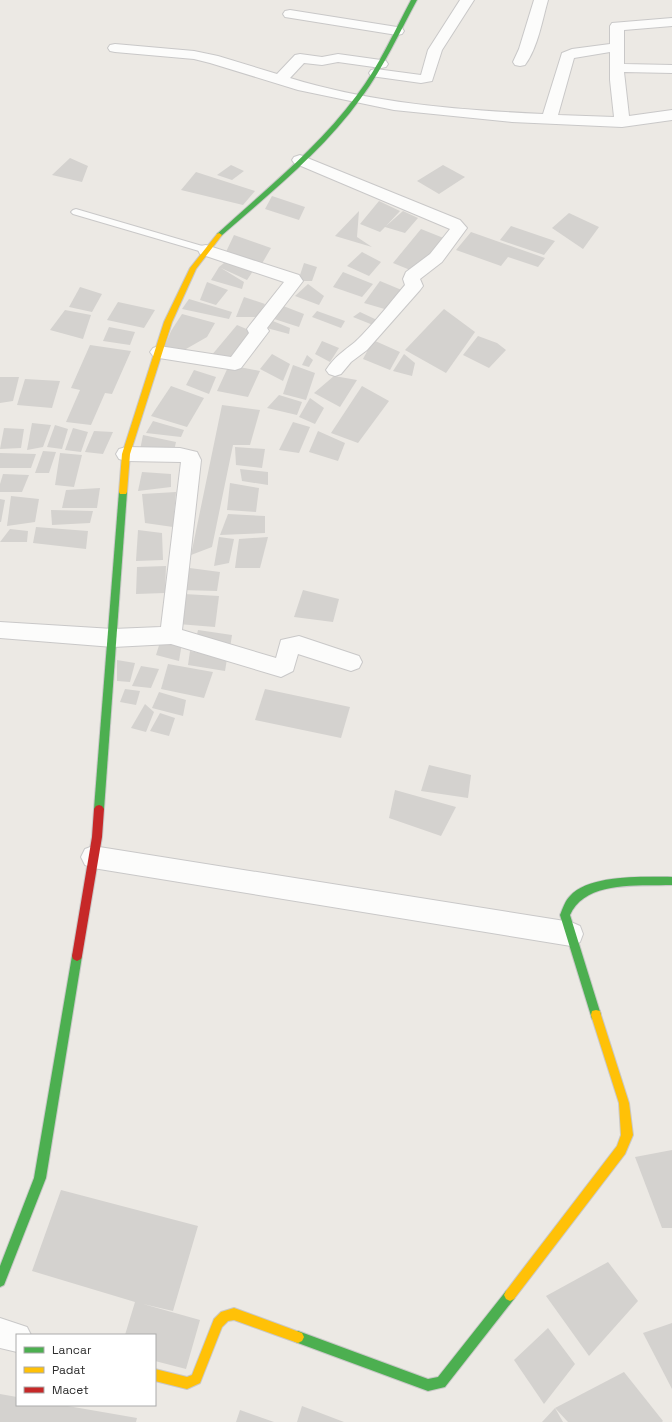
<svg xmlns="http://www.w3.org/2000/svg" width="672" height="1422" viewBox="0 0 672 1422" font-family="'Space Grotesk',sans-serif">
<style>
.building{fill:#d4d2cf}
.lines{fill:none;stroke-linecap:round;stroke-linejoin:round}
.lane-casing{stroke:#c9c8c8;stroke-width:2}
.street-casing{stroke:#c9c8c8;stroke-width:2}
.fast-casing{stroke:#c9c8c8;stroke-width:2}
.slow-casing{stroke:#c9c8c8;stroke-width:2}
.jam-casing{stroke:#c9c8c8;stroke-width:2}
.lane{fill:#fcfcfb;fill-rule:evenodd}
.street{fill:#fcfcfb;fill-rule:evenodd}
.fast{fill:#4caf50;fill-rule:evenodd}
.slow{fill:#ffc107;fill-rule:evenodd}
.jam{fill:#c62828;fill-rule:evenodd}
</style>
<rect width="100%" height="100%" fill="#ece9e4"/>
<!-- building -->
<g class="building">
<path d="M70 158 88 166 82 182 52 175Z"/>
<path d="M231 165 244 171 232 180 217 175Z"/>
<path d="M443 165 465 177 439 194 417 181Z"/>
<path d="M196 172 255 191 243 205 181 190Z"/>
<path d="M272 196 305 207 299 220 265 209Z"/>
<path d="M379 201 400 211 386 226 403 211 418 218 405 233 385 227 380 232 360 224Z"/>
<path d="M359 211 357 237 372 247 335 236Z"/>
<path d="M569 213 599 227 583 249 552 228Z"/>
<path d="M511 226 555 241 544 255 500 240Z"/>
<path d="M421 229 446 239 415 272 393 263Z"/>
<path d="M471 232 545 258 538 267 508 257 501 266 456 250Z"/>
<path d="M234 235 271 248 260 267 225 254Z"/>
<path d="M362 252 381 262 369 276 347 266Z"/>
<path d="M229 259 255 268 247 280 221 268 244 282 242 289 211 280 219 267Z"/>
<path d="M304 263 317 267 312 281H298Z"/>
<path d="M343 272 373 284 362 297 333 287Z"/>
<path d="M380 281 404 291 388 310 364 303Z"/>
<path d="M207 282 228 290 216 305 200 300Z"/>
<path d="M308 284 324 296 319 305 295 296Z"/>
<path d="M80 287 102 294 92 312 69 307Z"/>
<path d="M244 297 265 304 257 317H236Z"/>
<path d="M189 299 232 312 229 319 182 309Z"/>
<path d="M118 302 155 310 144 328 107 320Z"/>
<path d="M278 304 304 314 299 327 268 317Z"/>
<path d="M444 309 475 332 446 373 405 350Z"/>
<path d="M65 310 91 315 83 339 50 330Z"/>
<path d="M317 311 345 321 341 328 312 317Z"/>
<path d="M360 312 377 320 373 325 353 317Z"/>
<path d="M182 314 215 323 207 337 179 353 163 351 171 331Z"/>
<path d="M268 319 290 328 289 334 263 327Z"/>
<path d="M237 325 256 333 231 363 211 356Z"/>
<path d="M109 327 135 332 130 345 103 341Z"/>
<path d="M478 336 497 343 506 350 489 368 463 355Z"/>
<path d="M373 340 400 352 390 370 363 359Z"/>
<path d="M322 341 339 348 330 362 315 354Z"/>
<path d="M90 345 131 351 112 394 105 393 91 425 66 422 80 390 71 388Z"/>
<path d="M272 354 290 364 283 381 260 369Z"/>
<path d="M404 354 415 363 412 376 393 371Z"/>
<path d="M307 355 313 360 309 367 302 365Z"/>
<path d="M229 365 260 371 248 397 217 391Z"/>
<path d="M293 365 315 373 306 400 283 394Z"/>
<path d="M194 370 216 377 209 394 186 385Z"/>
<path d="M334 376 357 380 340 407 314 393Z"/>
<path d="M0 377H19L13 401 0 403Z"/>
<path d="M25 379 60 381 52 408 17 405Z"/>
<path d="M171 386 204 398 187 427 151 416Z"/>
<path d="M362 386 389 401 358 443 331 433Z"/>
<path d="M279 395 302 402 297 415 267 408Z"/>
<path d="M310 398 324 408 315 424 299 417Z"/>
<path d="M222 405 260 410 250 445H233L212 547 191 555Z"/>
<path d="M153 421 184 430 181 437 146 433Z"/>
<path d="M293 422 310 427 299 453 279 450Z"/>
<path d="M32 423 51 425 43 447 27 450Z"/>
<path d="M55 425 68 429 62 449 47 447Z"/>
<path d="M4 428 24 429 21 448 0 449Z"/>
<path d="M73 428 88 432 81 452 65 450Z"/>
<path d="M94 431 113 432 103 454 85 452Z"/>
<path d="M318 431 345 443 338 461 309 452Z"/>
<path d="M143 435 176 442 174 451 140 450Z"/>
<path d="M235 447 265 449 262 468 236 465Z"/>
<path d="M43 451 56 452 49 473H35Z"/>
<path d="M0 453 36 454 31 468H0Z"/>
<path d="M60 453 82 455 74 487 55 485Z"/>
<path d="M240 469 268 472V485L242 481Z"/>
<path d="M142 472 171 474V487L138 491Z"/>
<path d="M3 474 29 475 22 492H0V484Z"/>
<path d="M230 483 259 488 256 512 227 510Z"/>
<path d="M100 488 97 508H62L66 490Z"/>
<path d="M176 492 173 527 145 523 142 494Z"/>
<path d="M11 496 39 499 35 522 7 526Z"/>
<path d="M0 499 5 500 1 522H0Z"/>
<path d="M51 510 93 511 90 523 52 525Z"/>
<path d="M228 514 265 516V533L220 535Z"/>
<path d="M36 527 88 531 86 549 33 543Z"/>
<path d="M10 529 28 531 27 542H0Z"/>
<path d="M138 530 162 533 163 560 136 561Z"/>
<path d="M219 537 234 539 229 563 214 566Z"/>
<path d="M268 537 260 568H235L239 539Z"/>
<path d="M166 566 165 593 136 594 137 567Z"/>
<path d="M182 567 220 572 217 591 182 590Z"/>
<path d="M303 590 339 599 333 622 294 617Z"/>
<path d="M184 594 219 596 215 627 178 624Z"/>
<path d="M198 630 232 635 230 648 196 639Z"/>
<path d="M161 639 182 643 179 661 156 655Z"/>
<path d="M190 651 227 659 225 671 188 665Z"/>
<path d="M117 660 135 663 130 682 117 681Z"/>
<path d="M168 664 213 672 204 698 161 689Z"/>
<path d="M141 666 159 669 151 688 132 686Z"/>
<path d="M125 689 140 691 136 705 120 702Z"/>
<path d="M265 689 350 707 341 738 255 720Z"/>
<path d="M159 692 186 700 183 716 152 708Z"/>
<path d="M145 704 154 712 146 732 131 728Z"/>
<path d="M160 713 175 718 169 736 150 731Z"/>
<path d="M429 765 471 775 468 798 421 791Z"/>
<path d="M395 790 456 807 441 836 389 818Z"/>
<path d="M672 1150V1228H662L635 1157Z"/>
<path d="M61 1190 198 1226 173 1311 143 1304 200 1320 186 1369 155 1361V1335H125L135 1302 32 1271Z"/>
<path d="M608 1262 638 1301 589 1356 546 1296Z"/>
<path d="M672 1323V1389L643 1333Z"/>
<path d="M548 1328 575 1364 544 1404 514 1360Z"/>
<path d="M624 1372 663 1421 662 1422H568L555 1408Z"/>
<path d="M0 1394 17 1397V1405H62L137 1418 136 1422H0Z"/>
<path d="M302 1406 344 1422H297Z"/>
<path d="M555 1408 563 1422H542Z"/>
<path d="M240 1410 274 1422H236Z"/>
</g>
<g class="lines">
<defs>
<path id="lane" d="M76 209 209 248 211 250 206 253 73 214 71 212 73 210Z"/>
<g id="street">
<path d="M460 0H474L442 50 432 81 421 83 371 76 369 73 371 70 376 69 421 75 428 50Z"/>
<path d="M534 0H548C542 21 538 47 525 65L520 66 515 65 513 62 519 49Z"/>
<path d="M290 10 397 27 402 28 404 31 402 34 397 35 285 17 283 14 285 11Z"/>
<path d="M672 18V26L624 30V64L672 65V73L624 72 629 116 672 110V120L622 127 512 122 394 110 298 90 210 63 194 59 115 52 110 51 108 48 110 45 115 44 194 51 218 56 277 74 295 55 300 54 322 57 338 54 381 60 386 61 388 64 386 67 381 68 338 62 322 65 304 63 290 78C371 103 458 110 543 114L562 53 572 49 610 44V26L612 23ZM610 52V80L614 117 558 115 574 58Z"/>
<path d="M300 155 460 220 467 228 442 262 420 279 423 286 420 290 367 350 351 362 341 374 335 376 329 374 326 370C334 357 344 351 355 342 373 325 389 304 405 285L403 279 406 272 430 254 450 229 294 163 292 160 294 157Z"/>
<path d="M206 245 299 275 303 281 267 328 269 331 266 335 241 368 235 370 159 358 153 356 150 352 153 348 159 346 231 357 249 333 247 329 250 325 284 282 200 254 198 250 200 246Z"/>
<path d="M126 447 180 448 197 452 201 460 182 630 276 658 281 640 299 636 359 656 362 662 359 668 351 671 298 654 293 671 281 677 171 644 113 647 0 638V622L113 629 161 627 181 462 126 461 119 459 116 454 119 449Z"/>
<path d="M93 846 571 922 580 926 583 934 580 942 571 946 93 868 85 865 81 857 85 849Z"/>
<path d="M0 1318 27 1327 31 1335H17V1352L0 1348Z"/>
</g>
<g id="fast">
<path d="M411 0H417C399 33 384 67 361 98 323 151 270 193 221 236H217V234C265 190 318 148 357 95 379 66 394 32 411 0Z"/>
<path d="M123 489 127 492 104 809 102 812 99 813 96 812 94 809 119 492Z"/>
<path d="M672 877V885C640 886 585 880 570 915L601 1015 600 1019 596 1020 592 1019 560 915C563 908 565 901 570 896 590 874 645 877 672 877Z"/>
<path d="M77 951 81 953 82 956 46 1178 4 1285 0 1287V1266L34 1178 72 956 73 953Z"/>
<path d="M510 1289 514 1291 516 1295 514 1299 445 1387 428 1391 298 1343 294 1341 292 1337 294 1333 298 1331 428 1379 438 1377 506 1291Z"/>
</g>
<g id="slow">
<path d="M219 233 222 235 196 269 172 322 130 454 127 492 126 494H120L119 492 122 454 164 322 190 268 217 234Z"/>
<path d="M596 1010 600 1011 601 1015 629 1103 633 1135 625 1154 514 1299 510 1301 506 1299 504 1295 506 1291 617 1146 621 1135 619 1103 591 1015 592 1011Z"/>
<path d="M234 1308 302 1333 304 1337 302 1341 298 1343 234 1320 228 1321 222 1327 200 1383 187 1389 155 1381V1369L187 1377 192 1375 214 1319 221 1312Z"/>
</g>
<path id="jam" d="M99 805 102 806 104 809 102 837 82 956 81 959 77 961 73 959 72 956 92 837 94 809 96 806Z"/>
</defs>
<!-- lane casing -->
<use href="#lane" class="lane-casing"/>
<!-- street casing -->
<use href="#street" class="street-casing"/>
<!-- fast casing -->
<use href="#fast" class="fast-casing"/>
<!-- slow casing -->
<use href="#slow" class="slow-casing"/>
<!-- jam casing -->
<use href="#jam" class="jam-casing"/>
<!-- lane -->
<use href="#lane" class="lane"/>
<!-- street -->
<use href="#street" class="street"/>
<!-- fast -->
<use href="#fast" class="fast"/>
<!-- slow -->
<use href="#slow" class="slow"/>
<!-- jam -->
<use href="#jam" class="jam"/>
</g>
<!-- legend -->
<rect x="16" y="1334" width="140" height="72" fill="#ffffff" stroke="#ababab"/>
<rect x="24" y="1347" width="20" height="6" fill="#4caf50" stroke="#ababab"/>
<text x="52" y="1354" font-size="12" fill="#2d2d2d">Lancar</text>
<rect x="24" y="1367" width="20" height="6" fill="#ffc107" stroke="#ababab"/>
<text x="52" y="1374" font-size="12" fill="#2d2d2d">Padat</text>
<rect x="24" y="1387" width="20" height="6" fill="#c62828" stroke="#ababab"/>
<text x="52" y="1394" font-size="12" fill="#2d2d2d">Macet</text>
</svg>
